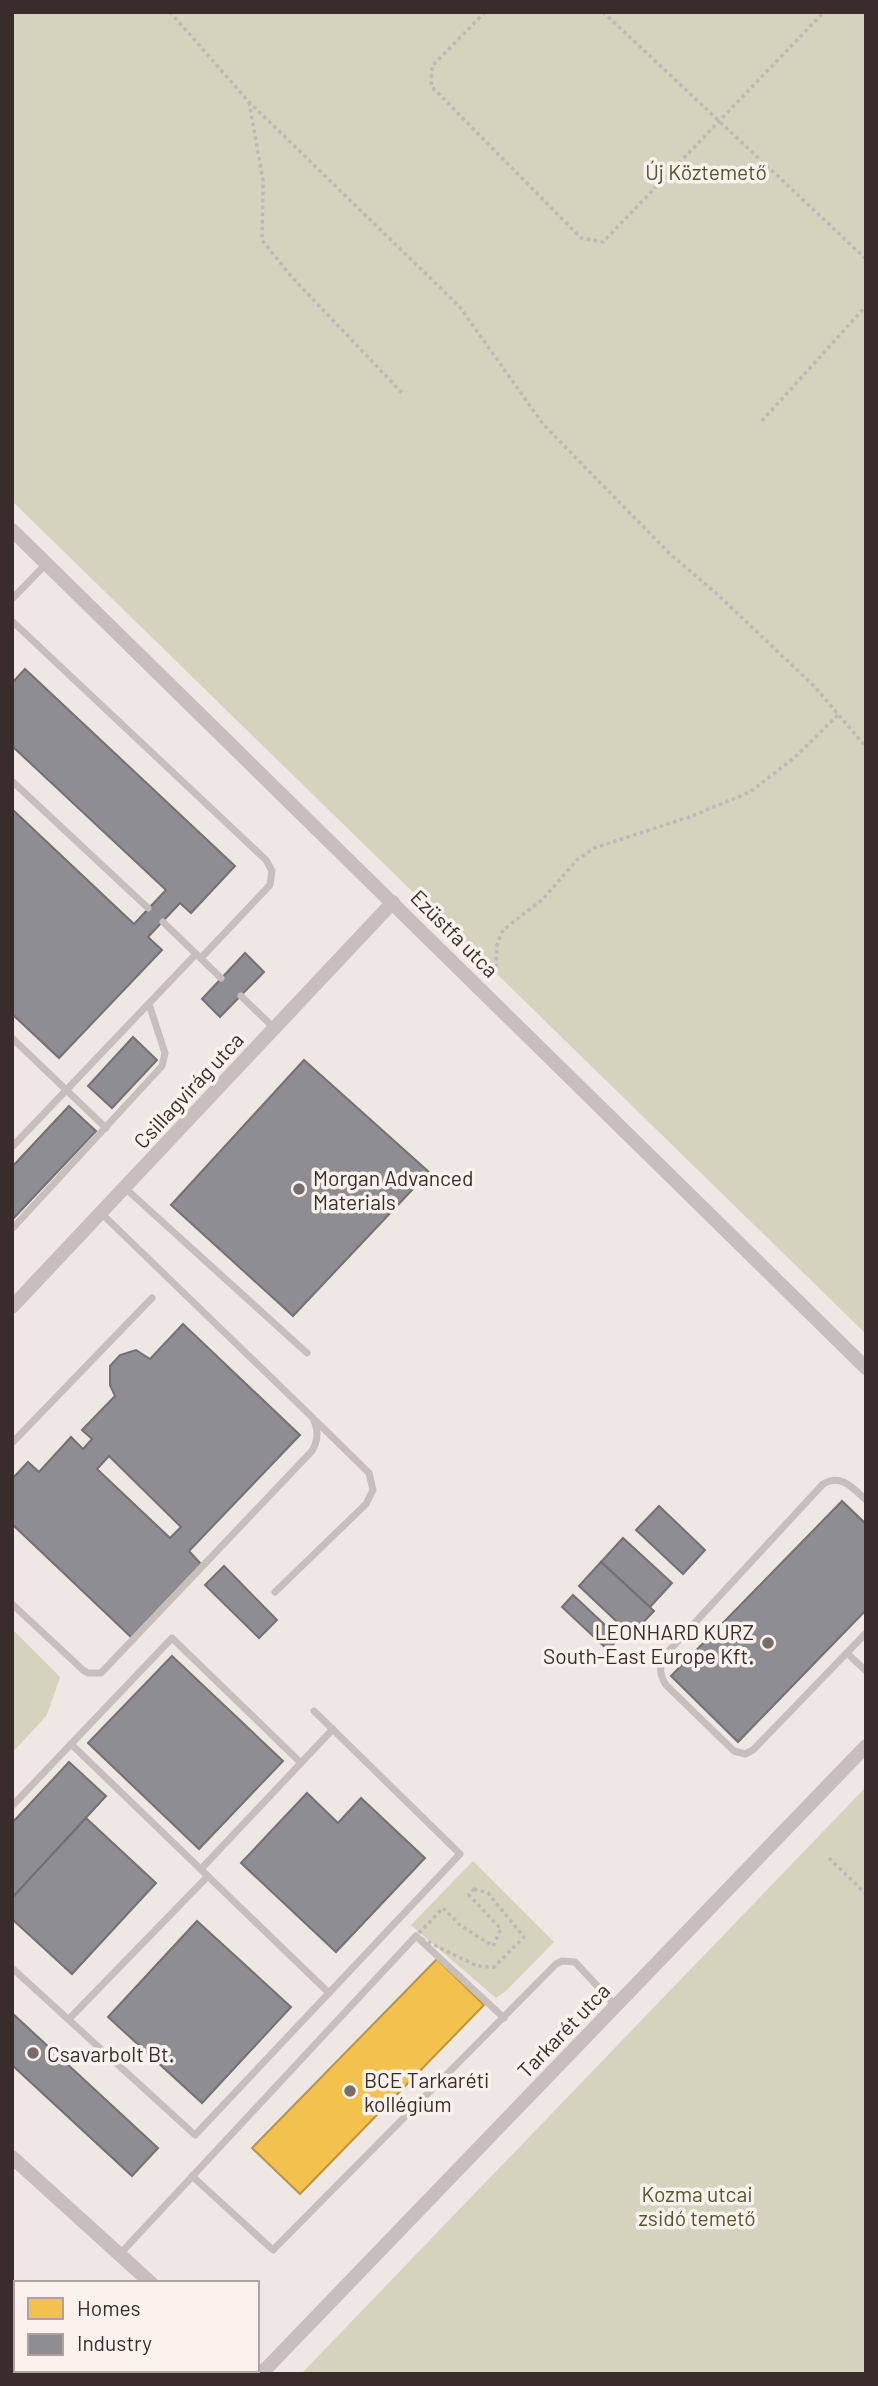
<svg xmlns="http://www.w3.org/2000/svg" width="878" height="2386" viewBox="0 0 878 2386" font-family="Barlow,sans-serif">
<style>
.green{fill:#d3d3be}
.homes{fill:#f2c14e;stroke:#ba9443;stroke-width:2}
.industry{fill:#8d8d92;stroke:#747073;stroke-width:2;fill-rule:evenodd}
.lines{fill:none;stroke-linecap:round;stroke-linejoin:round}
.path{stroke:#c0b8b5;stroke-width:3.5;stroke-dasharray:3.5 3.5;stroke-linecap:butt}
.lane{stroke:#c8bfbc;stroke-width:7}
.street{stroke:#c8bfbc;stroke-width:14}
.poi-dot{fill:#786d6b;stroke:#faf1ec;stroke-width:2.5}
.labels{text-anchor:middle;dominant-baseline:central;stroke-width:7;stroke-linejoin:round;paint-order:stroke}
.park-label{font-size:21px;fill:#4f572e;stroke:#faf1ec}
.street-label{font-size:21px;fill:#392c2a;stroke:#faf1ec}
.poi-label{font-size:21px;fill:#392c2a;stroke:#faf1ec;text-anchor:start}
</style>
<rect width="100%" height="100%" fill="#eee7e4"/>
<!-- green -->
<g class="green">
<path d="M12 12H866V1334L12 501Z"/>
<path d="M12 1629 60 1677 47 1715 12 1753Z"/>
<path d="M866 1787V2374H301Z"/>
<path d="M473 1861 554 1942 506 1991 496 1998 411 1925Z"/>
</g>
<!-- homes -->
<path class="homes" d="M437 1959 484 2005 300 2194 252 2148Z"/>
<!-- industry -->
<g class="industry">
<path d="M25 669 235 866 191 913 180 903 148 937 162 950 59 1058 12 1014V809L134 924 166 890 12 746V683Z"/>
<path d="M245 953 264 972 220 1017 202 999Z"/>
<path d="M133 1037 157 1060 112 1108 88 1086Z"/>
<path d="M304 1060 429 1172 293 1316 171 1205Z"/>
<path d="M69 1106 96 1131 12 1220V1167Z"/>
<path d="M183 1324 300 1435 189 1551 201 1564 131 1637 12 1524V1479L28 1462 39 1472 71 1437 83 1449 92 1439 82 1430 115 1396 110 1385V1366L120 1355 136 1350 150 1359ZM109 1456 181 1527 170 1538 97 1469Z"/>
<path d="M842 1501 866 1524V1610L738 1742 671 1676Z"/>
<path d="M659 1506 705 1550 683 1574 636 1530Z"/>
<path d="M623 1538 672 1583 650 1607 601 1562Z"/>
<path d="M601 1562 654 1611 631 1635 579 1586Z"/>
<path d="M224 1566 277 1620 259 1638 205 1585Z"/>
<path d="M573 1595 619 1638 608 1650 562 1607Z"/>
<path d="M172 1656 283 1761 199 1849 88 1743Z"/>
<path d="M69 1762 106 1796 12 1898V1823Z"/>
<path d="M307 1793 338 1823 361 1798 425 1858 336 1952 241 1863Z"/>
<path d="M86 1818 156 1883 72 1974 12 1919V1898Z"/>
<path d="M197 1921 291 2007 202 2103 108 2017Z"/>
<path d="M12 2013 158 2148 132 2176 12 2065Z"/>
<path d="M26 2370H129L132 2374H23Z"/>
</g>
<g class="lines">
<!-- path -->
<g class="path">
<path d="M170 12 249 102 459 306 543 424 669 553 718 595 814 686 866 747"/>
<path d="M485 12 432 66 431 86 581 238 603 242 824 12"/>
<path d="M603 12 866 259"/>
<path d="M249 102 263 180 262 240 290 275 403 394"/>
<path d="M762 421 866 306"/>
<path d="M481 970 496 966 497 945 503 930 543 899 577 860 594 848 692 816 750 792 794 758 838 715"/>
<path d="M829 1858 866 1894"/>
<path d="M474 1889 488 1893 524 1937 494 1967 477 1966 416 1936 443 1908 461 1926 493 1946 501 1929 469 1895Z"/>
</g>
<!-- lane -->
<g class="lane">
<path d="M12 599 47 563"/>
<path d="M12 621 266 860 272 871 270 885 201 958"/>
<path d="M12 781 148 908"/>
<path d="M163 922 221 978"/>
<path d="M241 996 274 1028"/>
<path d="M12 1038 106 1128"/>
<path d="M12 1147 196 954"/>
<path d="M125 1188 307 1353"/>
<path d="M12 1229 162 1066 165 1053 149 1004"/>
<path d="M12 1443 152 1298"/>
<path d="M866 1500C853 1488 841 1473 823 1484L665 1655C659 1667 659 1674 666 1685L734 1751 745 1754 753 1750 866 1633"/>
<path d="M275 1592 366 1504 373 1490 369 1473 316 1421"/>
<path d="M12 1604 83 1670 88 1673H101L312 1451C319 1439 318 1430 313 1418L101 1213"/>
<path d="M847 1653 866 1671"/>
<path d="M71 1744 329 1993"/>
<path d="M12 1806 172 1638 301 1763"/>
<path d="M201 1869 333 1729"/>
<path d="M12 1968 195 2135 460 1854 314 1711"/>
<path d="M69 2019 208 1876"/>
<path d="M192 2176 273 2250 556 1964 562 1961 575 1962 615 2005"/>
<path d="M120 2254 416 1936 504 2018"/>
</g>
<!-- street -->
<g class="street">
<path d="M12 530 866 1368"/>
<path d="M12 1307 393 902"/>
<path d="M12 2157 151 2283"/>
<path d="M225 2370 226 2374"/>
<path d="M261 2374 866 1746"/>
</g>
</g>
<!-- markers -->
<g class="poi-dot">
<circle cx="299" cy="1189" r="7"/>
<circle cx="768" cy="1643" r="7"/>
<circle cx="33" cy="2053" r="7"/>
<circle cx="350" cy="2091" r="7"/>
</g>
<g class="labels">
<!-- park labels -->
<g class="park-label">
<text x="706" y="171">Új Köztemető</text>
<text x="697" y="2193">Kozma utcai<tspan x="697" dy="24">zsidó temető</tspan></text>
</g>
<!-- street labels -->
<g class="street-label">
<text transform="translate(455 933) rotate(45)">Ezüstfa utca</text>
<text transform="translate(188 1090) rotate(-47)">Csillagvirág utca</text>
<text transform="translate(563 2030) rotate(-46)">Tarkarét utca</text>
</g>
<!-- poi labels -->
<g class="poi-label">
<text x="313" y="1177">Morgan Advanced<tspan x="313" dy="24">Materials</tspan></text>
<text x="754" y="1631" text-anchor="end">LEONHARD KURZ<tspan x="754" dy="24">South-East Europe Kft.</tspan></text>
<text x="47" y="2053">Csavarbolt Bt.</text>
<text x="364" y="2079">BCE Tarkaréti<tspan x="364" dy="24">kollégium</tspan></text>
</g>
</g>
<!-- border -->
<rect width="878" height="2386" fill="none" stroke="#392c2a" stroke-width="28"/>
<!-- legend -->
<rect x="14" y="2281" width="245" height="91" fill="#faf1ec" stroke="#ada29e" stroke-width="2"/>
<rect x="28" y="2298" width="35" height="21" fill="#f2c14e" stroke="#ada29e" stroke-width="2"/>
<text x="77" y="2316" font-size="21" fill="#392c2a">Homes</text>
<rect x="28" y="2334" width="35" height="21" fill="#8d8d92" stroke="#ada29e" stroke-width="2"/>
<text x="77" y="2351" font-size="21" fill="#392c2a">Industry</text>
</svg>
